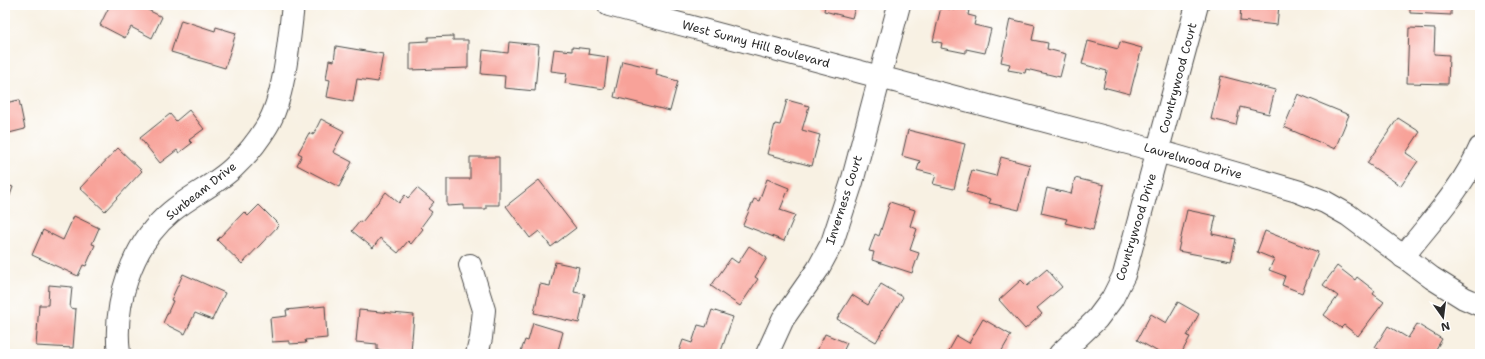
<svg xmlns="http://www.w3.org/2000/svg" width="1485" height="359" viewBox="0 0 1485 359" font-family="'Shantell Sans',sans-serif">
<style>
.building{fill:#f8a299}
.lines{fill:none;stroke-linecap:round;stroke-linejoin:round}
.minor-casing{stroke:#4a4947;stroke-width:24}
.tertiary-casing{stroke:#4a4947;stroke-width:24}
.minor{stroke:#fff;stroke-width:22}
.tertiary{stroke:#fff;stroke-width:22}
.labels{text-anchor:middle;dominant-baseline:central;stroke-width:3.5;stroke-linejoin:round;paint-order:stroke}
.street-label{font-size:12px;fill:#2b2b2b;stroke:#fff}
</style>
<rect width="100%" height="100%" fill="#fff"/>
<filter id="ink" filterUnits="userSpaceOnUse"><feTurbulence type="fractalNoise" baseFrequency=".025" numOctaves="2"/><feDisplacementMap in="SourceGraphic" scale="8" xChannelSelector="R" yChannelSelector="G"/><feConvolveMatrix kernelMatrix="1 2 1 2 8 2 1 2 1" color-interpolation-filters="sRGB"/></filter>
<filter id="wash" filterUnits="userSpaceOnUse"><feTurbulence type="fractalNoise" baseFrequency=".012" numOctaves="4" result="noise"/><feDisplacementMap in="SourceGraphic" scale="16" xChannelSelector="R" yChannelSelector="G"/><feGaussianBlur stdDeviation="0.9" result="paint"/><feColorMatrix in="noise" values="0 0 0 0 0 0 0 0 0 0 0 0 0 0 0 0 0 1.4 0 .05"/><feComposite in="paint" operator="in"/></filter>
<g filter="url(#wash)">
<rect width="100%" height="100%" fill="#f8f1e3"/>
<g id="blocks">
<!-- building -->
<g class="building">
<path d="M110 5H142V7L162 17 152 38 131 27 125 38 100 25Z"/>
<path d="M825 5H856L852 18 824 11Z"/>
<path d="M955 5H970L968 15 976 17 974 25 991 29 985 53 966 49V53L941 48 942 43 933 41 941 7 954 10Z"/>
<path d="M1241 5H1279L1277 25 1240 21Z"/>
<path d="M1410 5H1451V15L1410 13Z"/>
<path d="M1010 19 1035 25 1032 40 1048 43 1047 49 1066 54 1060 77 1026 69 1025 73 1008 70 1010 64 1001 62Z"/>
<path d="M181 20 215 31 216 27 236 33 225 68 171 52Z"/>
<path d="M1409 28 1435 29 1434 54 1449 55 1448 84 1407 83Z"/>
<path d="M453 36V40H468V68L410 70V42L428 41V37Z"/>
<path d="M1088 41 1118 49 1120 42 1142 48 1130 94 1103 87 1107 71 1082 64Z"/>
<path d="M509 42 539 45 535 91 504 88 505 76 481 74 483 50 508 53Z"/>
<path d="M336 46 383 54 378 82 357 79 353 102 327 97 330 80 326 79 329 60 334 61Z"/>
<path d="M572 47 589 49 588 54 608 57 604 89 565 83 567 73 551 71 554 49 572 51Z"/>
<path d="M622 61 657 69 656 75 678 81 670 111 614 97Z"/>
<path d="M1221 76 1275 90 1269 114 1240 107 1236 125 1211 119Z"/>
<path d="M1298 94 1349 115 1335 149 1284 127Z"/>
<path d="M19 100 25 129 5 134V103Z"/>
<path d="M787 100 809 106 802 130 820 135 812 166 767 154 775 124 780 125Z"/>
<path d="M189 110 204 129 189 140 192 143 179 153 177 150 160 163 140 138 170 114 176 121Z"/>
<path d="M1398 118 1420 132 1406 153 1418 161 1401 186 1367 163Z"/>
<path d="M321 119 344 131 333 152 352 162 339 187 297 165 302 155 298 153 309 133 313 135Z"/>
<path d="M908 130 965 144 954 189 933 184 936 175 917 170 920 161 902 156Z"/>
<path d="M118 148 142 171 105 211 80 188Z"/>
<path d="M470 157H499V205H486V209H464V205L447 206V179H470Z"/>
<path d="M1001 157 1030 165 1019 210 989 203 991 199 966 192 972 170 996 176Z"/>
<path d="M1075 178 1104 185 1093 230 1065 223 1067 219 1041 213 1047 188 1071 194Z"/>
<path d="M767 179 789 188 780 210 795 215 784 241 743 225 754 199 759 201Z"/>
<path d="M539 180 576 228 551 247 539 231 530 238 506 206Z"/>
<path d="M5 184 13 187 5 209Z"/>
<path d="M417 188 434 202 428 209 432 212 421 227 423 229 411 244 408 241 398 253 380 238 373 248 352 231 360 221 362 222 386 192 399 203 405 195 408 198Z"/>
<path d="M890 202 915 210 910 226 917 229 910 250 919 253 912 273 872 260 874 252 869 251 875 234 879 236Z"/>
<path d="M259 205 279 225 242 264 217 240 244 212 248 216Z"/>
<path d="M1187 210 1216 216 1212 234 1236 239 1231 261 1178 251Z"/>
<path d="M74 216 99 228 92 244 95 245 86 266 83 265 78 276 32 255 43 230 63 240Z"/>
<path d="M1265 231 1318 252 1302 293 1282 285 1285 276 1269 270 1274 259 1257 252Z"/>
<path d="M749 246 767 258 755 277 758 279 740 306 711 286 731 258 738 263Z"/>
<path d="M555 262 579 267 574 292 585 294 579 323 534 313 540 284 550 286Z"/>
<path d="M1337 266 1355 280 1357 277 1375 291 1373 294 1384 302 1358 336 1344 325 1341 328 1324 315 1338 296 1323 285Z"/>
<path d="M1047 269 1062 287 1037 308 1042 314 1025 329 999 300 1021 280 1027 286Z"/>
<path d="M183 274 225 293 212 320 195 313 185 334 163 323 173 301 171 300Z"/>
<path d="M881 284 903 297 876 342 837 319 852 295 868 305Z"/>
<path d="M49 285 72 287 70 308 76 309 73 348 36 346 39 305H48Z"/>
<path d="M1178 302 1199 314 1187 336 1190 337 1181 354H1162L1137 340 1151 314 1166 323Z"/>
<path d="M325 306 327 338 305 340 306 343 289 344V341L272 342 270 318 287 316 286 310Z"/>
<path d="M359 310 414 315 411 352 377 350V344L356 342Z"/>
<path d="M712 310 733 317 720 354H678L683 340 692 343 698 325 706 327Z"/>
<path d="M983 319 1011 335 1000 354H947L957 336 969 343Z"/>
<path d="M533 323 563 332 557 354H520L525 340 528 341Z"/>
<path d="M1417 324 1442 339 1433 354H1386L1375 347 1388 326 1408 338Z"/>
<path d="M825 334 847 343 842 354H813L814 352 816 353Z"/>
</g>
</g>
</g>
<g filter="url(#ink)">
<use href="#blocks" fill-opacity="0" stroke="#4a4947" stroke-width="1"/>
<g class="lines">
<defs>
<g id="minor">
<path d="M1403 257C1430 222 1463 188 1480 148"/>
<path d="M470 265 484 310 481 338 477 354"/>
<path d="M119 354C113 304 131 245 171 212 190 196 215 185 233 168 246 156 258 141 267 126 285 97 289 39 293 5"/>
<path d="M767 354 783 319 818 269 832 243 852 182 899 5"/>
<path d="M1060 354 1097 319 1112 299 1124 275 1197 5"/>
</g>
<path id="tertiary" d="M609 5 1158 151 1297 191 1325 202 1348 215 1432 278 1464 298 1480 305"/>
</defs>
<!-- minor casing -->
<use href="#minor" class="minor-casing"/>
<!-- tertiary casing -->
<use href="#tertiary" class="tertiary-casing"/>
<!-- minor -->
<use href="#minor" class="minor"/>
<!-- tertiary -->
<use href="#tertiary" class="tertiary"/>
</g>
</g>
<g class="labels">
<!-- street labels -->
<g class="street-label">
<text transform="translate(756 44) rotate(15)">West Sunny Hill Boulevard</text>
<text transform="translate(1178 78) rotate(-75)">Countrywood Court</text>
<text transform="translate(1193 161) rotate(16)">Laurelwood Drive</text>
<text transform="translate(201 191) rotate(-38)">Sunbeam Drive</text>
<text transform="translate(844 200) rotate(-72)">Inverness Court</text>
<text transform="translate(1136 227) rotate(-73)">Countrywood Drive</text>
</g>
</g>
<!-- margin -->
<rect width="1485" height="359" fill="none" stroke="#fff" stroke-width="20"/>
<!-- north arrow -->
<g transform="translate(1443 317) rotate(166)" stroke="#ffffff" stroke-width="3" paint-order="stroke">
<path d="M0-3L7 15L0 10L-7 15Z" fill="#2b2b2b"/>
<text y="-6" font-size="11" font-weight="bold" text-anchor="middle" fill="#2b2b2b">N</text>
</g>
</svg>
